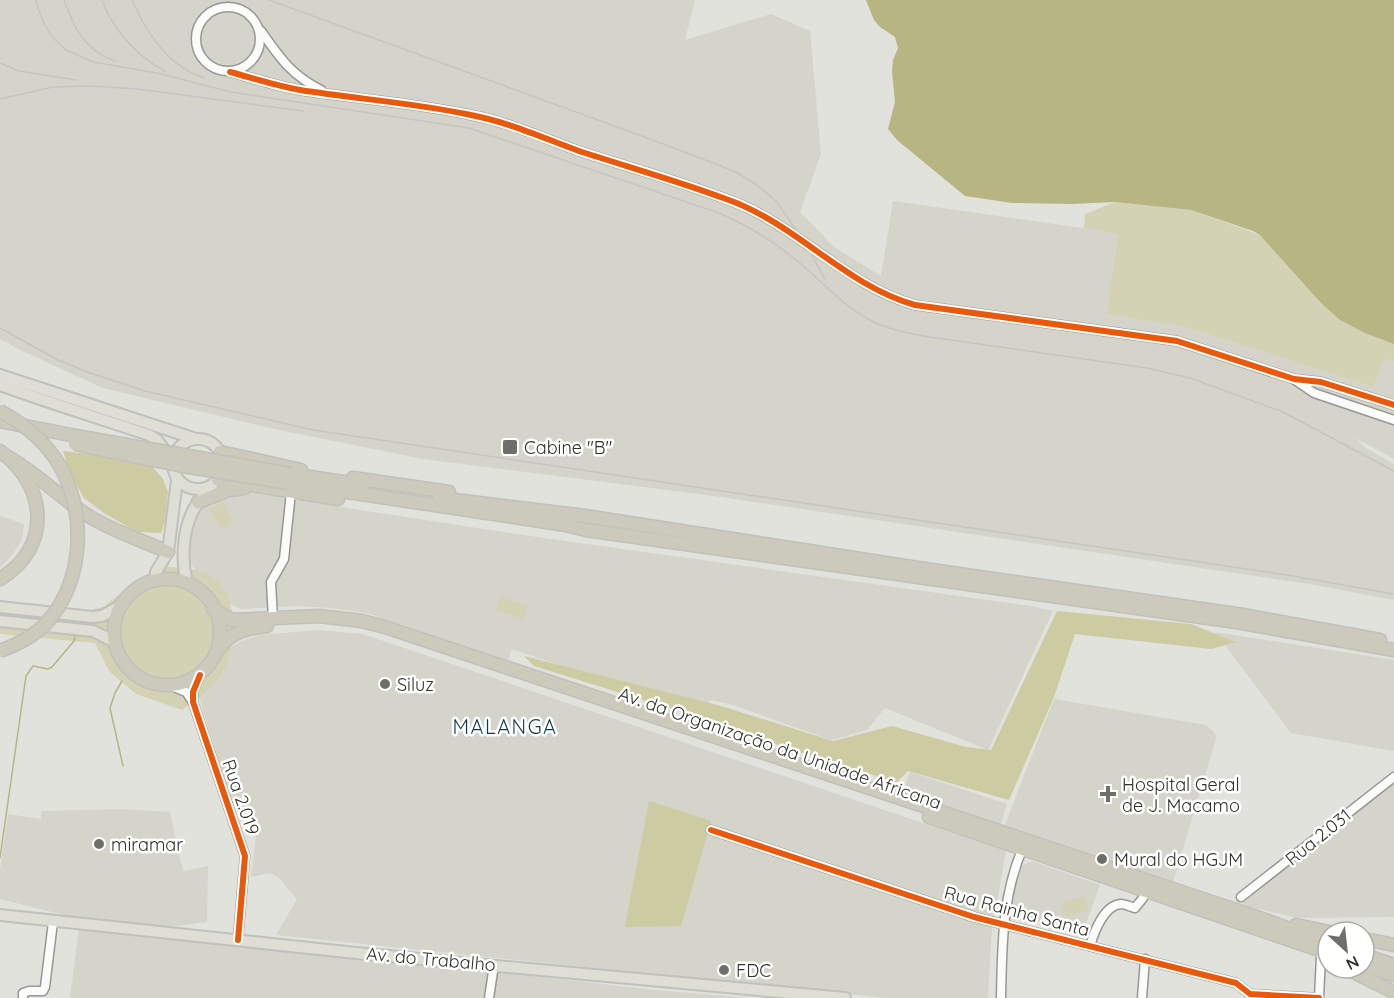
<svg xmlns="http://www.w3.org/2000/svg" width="1394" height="998" viewBox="0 0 1394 998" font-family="Quicksand,sans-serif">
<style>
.built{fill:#d4d4ca}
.green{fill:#d3d2b5}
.forest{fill:#cdcba1}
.water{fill:#b7b581}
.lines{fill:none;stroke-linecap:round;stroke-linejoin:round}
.stream{stroke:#b7b581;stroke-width:1.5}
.minor-casing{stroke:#979794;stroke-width:11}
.major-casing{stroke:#c0c0bd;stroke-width:14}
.highway-casing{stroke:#c0c0bd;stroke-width:15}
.minor{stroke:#fbfbfa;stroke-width:8}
.major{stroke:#deded4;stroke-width:10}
.highway{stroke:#cbcabb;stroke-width:12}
.rail{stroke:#c5c5c4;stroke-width:1.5}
.highway-bridge-casing{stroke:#c0c0bd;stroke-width:15;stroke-linecap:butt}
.highway-bridge{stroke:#cbcabb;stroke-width:12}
.cycleway-casing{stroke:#fffffe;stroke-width:10}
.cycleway{stroke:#e8590c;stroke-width:6}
.poi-dot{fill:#6e6e6b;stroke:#fffffe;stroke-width:2}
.labels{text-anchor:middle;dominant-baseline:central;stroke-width:5;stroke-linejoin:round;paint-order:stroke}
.poi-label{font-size:18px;fill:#30302d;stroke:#fffffe;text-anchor:start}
.street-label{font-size:18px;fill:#30302d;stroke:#fffffe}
.neighbourhood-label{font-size:20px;letter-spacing:1.5px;fill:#093a4e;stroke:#fffffe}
</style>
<rect width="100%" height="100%" fill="#e2e2dd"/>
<!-- built -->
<g class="built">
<path d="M0 0H695L685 40 771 14 810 31 821 154 800 212 834 247 881 276 893 201 1118 233 1106 314 1188 328 1373 387 1385 359 1394 363V459L1356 438 1364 447 1394 464V600L1309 584 714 496 423 459 274 429 103 388 20 350 0 339Z"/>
<path d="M249 493 537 537 1031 606 1053 611 988 750 885 708 867 730 831 740 730 704 710 700 707 709 571 669 512 649 508 660 367 613 330 608 298 606 240 609 209 592 187 556 192 524 202 508 216 499Z"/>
<path d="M0 516 24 524 22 540 13 554 0 568Z"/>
<path d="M318 630 363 634 1006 851 992 929 988 998H885L276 935 297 899 279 878 270 873 251 877 257 829 253 808 233 806 197 691 229 648 242 641 260 635Z"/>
<path d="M1215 632 1394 660V751L1291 733Z"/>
<path d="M1054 699 1206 725 1215 733 1216 739 1172 885 1004 827Z"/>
<path d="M910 772 1007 804 1000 827 902 793Z"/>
<path d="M1394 779V917L1297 918 1242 905 1245 899Z"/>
<path d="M122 809 170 812 183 871 208 866 207 922 154 929 100 924 0 899V870L8 814 41 819 42 811Z"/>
<path d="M1032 861 1100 885 1085 926 1007 919 1020 867Z"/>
<path d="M79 928 417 963 655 990 750 998H70Z"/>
</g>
<!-- green -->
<g class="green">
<path d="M1115 202 1191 210 1260 235 1394 341V363L1385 359 1373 387 1188 328 1106 314 1118 234 1084 228 1085 214Z"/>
<path d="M223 502 234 522 221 529 210 509Z"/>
<path d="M163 567C178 567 195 568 209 575 239 590 237 642 225 668 217 685 197 700 182 710L136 694 109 671 95 643 0 634V601L84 612 103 607 140 578Z"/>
<path d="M500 597 528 605 524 619 495 611Z"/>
<path d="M1084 896 1089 910 1066 917 1061 903Z"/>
</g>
<!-- forest -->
<g class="forest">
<path d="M63 451 106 456 151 465 163 479 168 492 165 521 161 533 137 532 104 513 84 498 70 473Z"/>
<path d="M1057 611 1191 624 1236 642 1211 649 1075 634 1054 697 1009 800 908 771 896 783C844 764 790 752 739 730L534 666 524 656 721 706 833 741 892 726 966 747 991 750Z"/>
<path d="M649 801 711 821 681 926 625 927Z"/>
</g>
<!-- water -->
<path class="water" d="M866 0H1394V344L1365 333 1340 320 1321 303 1260 235 1253 231 1191 210 1115 202 1072 204 1012 203 965 196 897 140 888 129 895 102 892 72 893 60 898 48 895 37 880 27 874 20Z"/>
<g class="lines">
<!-- stream -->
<g class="stream">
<path d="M122 681 115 693 110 708 123 766"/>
<path d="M0 858 26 676 33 666 48 669 52 667 74 641 75 635"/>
</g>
<defs>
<g id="minor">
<circle cx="228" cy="39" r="32"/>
<path d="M261 31C280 58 291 75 321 90"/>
<path d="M230 72C253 78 276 86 300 90 357 99 415 103 471 115 508 122 543 138 579 151 628 167 678 181 726 199 796 223 844 285 915 305L1177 341 1294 379 1321 382 1394 405"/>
<path d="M1295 380 1314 393 1394 420"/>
<path d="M273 619 271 582 284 559 291 492"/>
<path d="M200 675 193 692V702L245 856 238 940"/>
<path d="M169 685 186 692 193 702"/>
<path d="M711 830 974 917 1236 983 1250 994 1319 998"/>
<path d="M1241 897 1394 777"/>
<path d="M1090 946C1094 932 1104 905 1121 904 1125 904 1131 907 1135 908L1143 898"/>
<path d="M23 998V993L29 991H43L45 987 53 922"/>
<path d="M489 998 494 965"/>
<path d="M1001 998C1002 946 1002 894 1024 845"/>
<path d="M1142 998 1145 959"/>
<path d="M1319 998 1321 956"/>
</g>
<g id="major">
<path d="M0 375 196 439"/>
<path d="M0 385C49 403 99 418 149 435L157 440 168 455"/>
<circle cx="198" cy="464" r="25"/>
<path d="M155 581 156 572 168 552 177 480"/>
<path d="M187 583C180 555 183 518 203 496"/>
<path d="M0 607 92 617 102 616 120 606"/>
<path d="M0 621 93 631 115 642"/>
<path d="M0 915 356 953 845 998"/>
</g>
<g id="highway">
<path d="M0 421 76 436"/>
<path d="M0 451C47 485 53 547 0 579"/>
<path d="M220 452 301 470"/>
<path d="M8 457C37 473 59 497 87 515 112 531 141 540 168 552"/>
<path d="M290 474 363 485"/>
<path d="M353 478 449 492"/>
<path d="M218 480 338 499"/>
<path d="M288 483 566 525 586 530 1236 622 1394 650"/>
<path d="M439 498 585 516 918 568 1243 615 1380 640"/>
<path d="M198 502 229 490 244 488"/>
<circle cx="167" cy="632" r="53"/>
<path d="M213 609 232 620 319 616 362 621 385 627 1254 916 1328 943"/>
<path d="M219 648C233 631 245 629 267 626"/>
<path d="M929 817 1328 953"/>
<path d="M1296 925 1329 932"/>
<path d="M1364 939 1394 945"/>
<path d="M1364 955 1394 965"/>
<path d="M1364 965 1394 975"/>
<path d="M1345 968 1394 992"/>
</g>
</defs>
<!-- minor casing -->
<use href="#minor" class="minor-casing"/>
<!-- major casing -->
<use href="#major" class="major-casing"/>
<!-- highway casing -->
<use href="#highway" class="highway-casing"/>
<!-- minor -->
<use href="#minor" class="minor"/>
<!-- major -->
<use href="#major" class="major"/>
<!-- highway -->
<use href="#highway" class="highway"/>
<!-- rail -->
<g class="rail">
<path d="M35 0 43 21 52 37 66 50 93 62 157 73 231 92 469 128 716 212C751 226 781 246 809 271 828 288 847 308 870 320 886 329 905 332 923 336L1147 368 1190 378 1283 412 1394 471"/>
<path d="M64 0C74 28 85 51 115 61"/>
<path d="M102 0C114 31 137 56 166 72"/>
<path d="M132 0C146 32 168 67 204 78"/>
<path d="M269 0 661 143 736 172 757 185 776 201 804 241 825 279"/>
<path d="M0 63 19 71 76 80"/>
<path d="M0 99 53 87 89 86 138 89 303 111"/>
<path d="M0 328 58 360 90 373 145 391 313 430 1287 575 1394 594"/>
</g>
<defs>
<g id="highway-bridge">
<path d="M0 411C24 424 46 442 60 466 86 514 84 576 50 619 37 635 19 644 0 651"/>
<path d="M76 436 290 474"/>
<path d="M75 444 183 466 288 483"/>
</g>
</defs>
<!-- highway-bridge casing -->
<use href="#highway-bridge" class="highway-bridge-casing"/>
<!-- highway-bridge -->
<use href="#highway-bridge" class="highway-bridge"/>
<defs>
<g id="cycleway">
<path d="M230 72C253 78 276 86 300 90 357 99 415 103 471 115 508 122 543 138 579 151 628 167 678 181 726 199 796 223 844 285 915 305L1177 341 1294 379 1321 382 1394 405"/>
<path d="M200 675 193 692V702L245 856 238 940"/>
<path d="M711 830 974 917 1236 983 1250 994 1319 998"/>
</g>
</defs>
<!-- cycleway casing -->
<use href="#cycleway" class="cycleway-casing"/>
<!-- cycleway -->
<use href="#cycleway" class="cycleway"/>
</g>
<!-- markers -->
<g class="poi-dot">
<rect x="502" y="439" width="16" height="16" rx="3"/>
<circle cx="385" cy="684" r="6"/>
<path d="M1105 785h6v6h6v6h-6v6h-6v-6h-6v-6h6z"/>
<circle cx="99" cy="844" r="6"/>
<circle cx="1102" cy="859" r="6"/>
<circle cx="724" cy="970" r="6"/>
</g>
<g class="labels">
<!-- poi labels -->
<g class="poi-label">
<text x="524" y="447">Cabine "B"</text>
<text x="397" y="684">Siluz</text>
<text x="1122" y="784">Hospital Geral<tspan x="1122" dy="21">de J. Macamo</tspan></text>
<text x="111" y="844">miramar</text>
<text x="1114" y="859">Mural do HGJM</text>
<text x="736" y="970">FDC</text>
</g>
<!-- street labels -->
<g class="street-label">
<text transform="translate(780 748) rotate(19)">Av. da Organização da Unidade Africana</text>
<text transform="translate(241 797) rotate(71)">Rua 2.019</text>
<text transform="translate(1318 837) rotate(-39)">Rua 2.031</text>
<text transform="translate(1017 911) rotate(15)">Rua Rainha Santa</text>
<text transform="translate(431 959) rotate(5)">Av. do Trabalho</text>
</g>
<!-- neighbourhood labels -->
<g class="neighbourhood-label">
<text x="505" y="726">MALANGA</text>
</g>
</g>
<!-- north arrow -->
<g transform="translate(1346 950) rotate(153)"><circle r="28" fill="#fffffe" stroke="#acacaa" stroke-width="1.5"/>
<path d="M0-4.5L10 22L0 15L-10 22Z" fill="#6e6e6b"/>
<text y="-9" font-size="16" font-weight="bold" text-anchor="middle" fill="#30302d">N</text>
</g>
</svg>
